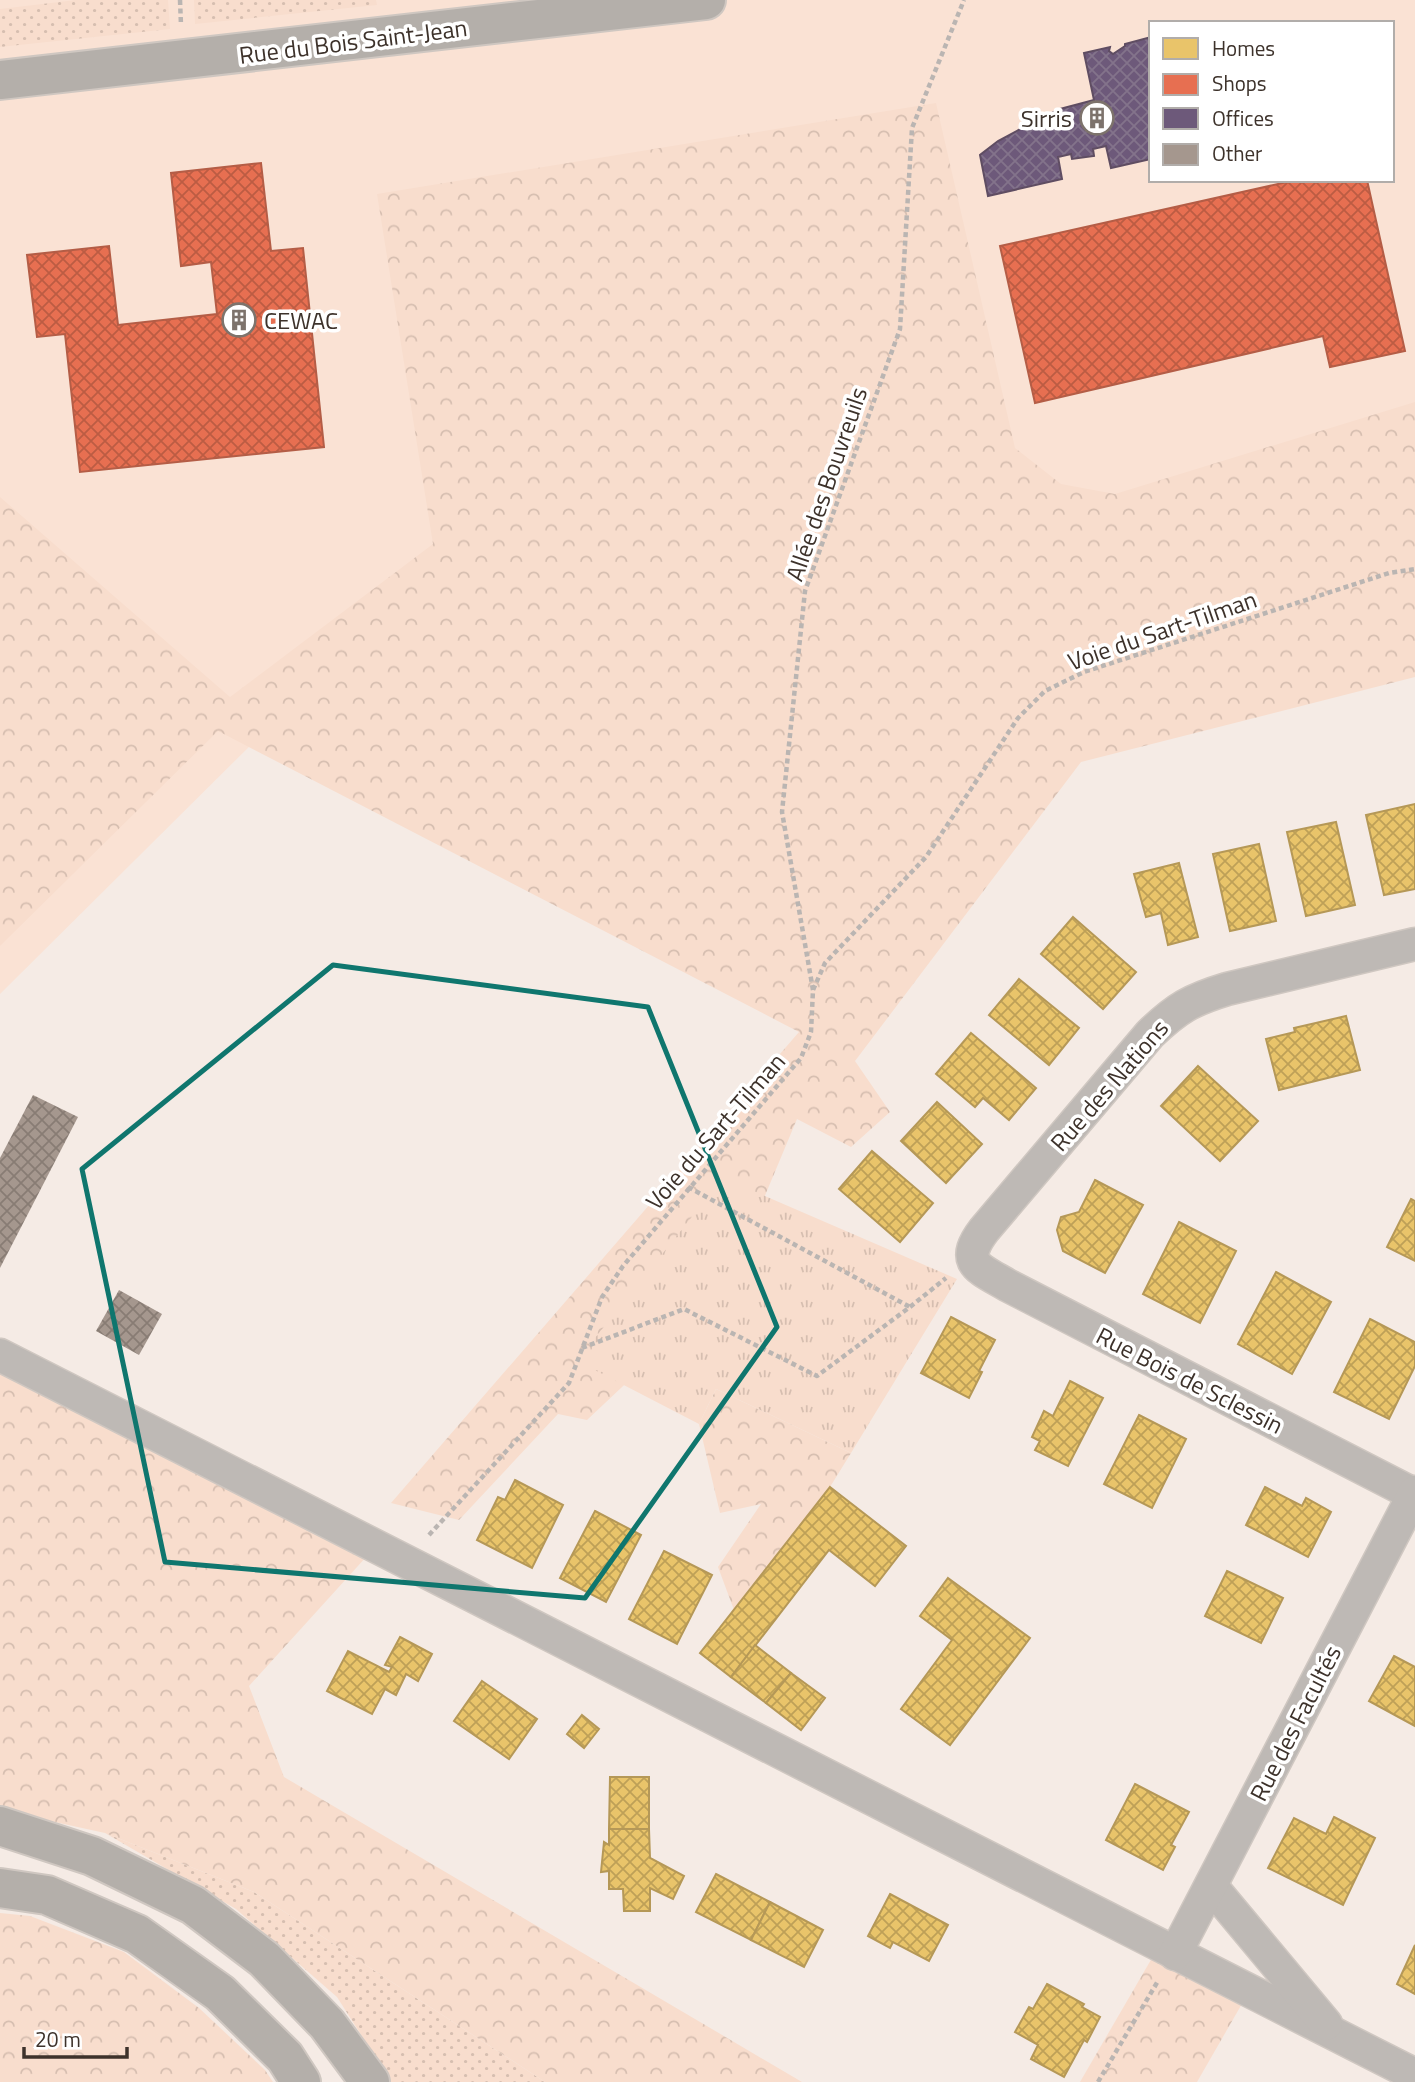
<svg xmlns="http://www.w3.org/2000/svg" width="1415" height="2082" viewBox="0 0 1415 2082" font-family="'Titillium Web',sans-serif">
<style>
.built{fill:#fae2d4;fill-rule:evenodd}
.grass{fill:url(#grass-dots)}
.forest{fill:url(#forest-crowns)}
.park{fill:url(#park-tufts)}
.homes{fill:url(#homes-cross-hatch);stroke:#b59857;stroke-width:2}
.shops{fill:url(#shops-cross-hatch);stroke:#b45d46;stroke-width:2}
.offices{fill:url(#offices-cross-hatch);stroke:#5f4d62;stroke-width:2}
.building{fill:url(#building-cross-hatch)}
.lines{fill:none;stroke-linecap:round;stroke-linejoin:round}
.street-casing{stroke:#cfc7c1;stroke-width:35}
.secondary-casing{stroke:#cfc7c1;stroke-width:42}
.path{stroke:#bab5b2;stroke-width:4.5;stroke-dasharray:5 3.5;stroke-linecap:butt}
.street{stroke:#beb9b5;stroke-width:32}
.secondary{stroke:#b4afaa;stroke-width:38}
.marked{fill:none;stroke:#0f766e;stroke-width:5;stroke-linejoin:round}
.labels{text-anchor:middle;dominant-baseline:central;stroke-width:7;stroke-linejoin:round;paint-order:stroke}
.street-label{font-size:24px;fill:#3d322b;stroke:#fff}
.poi-label{font-size:24px;fill:#3d322b;stroke:#fff;text-anchor:end}
</style>
<defs>
<pattern id="grass-dots" width="8" height="8" patternUnits="userSpaceOnUse" patternTransform="scale(1.75)"><rect width="8" height="8" fill="#f8ddcd"/><path d="M2 2h.1M6 6h.1" fill="none" stroke="#d6beb0" stroke-width="1.8" stroke-linecap="round"/></pattern>
<pattern id="forest-crowns" width="20" height="18" patternUnits="userSpaceOnUse" patternTransform="scale(1.75)"><rect width="20" height="18" fill="#f8ddcd"/><path d="M2 6a3 3 0 1 1 6 0M12 15a3 3 0 1 1 6 0" fill="none" stroke="#d6beb0"/></pattern>
<pattern id="park-tufts" width="24" height="20" patternUnits="userSpaceOnUse" patternTransform="scale(1.75)"><rect width="24" height="20" fill="#f8ddcd"/><path d="M3 7l-1-3M5 7V3M7 7l1-3M15 17l-1-3M17 17v-4M19 17l1-3" fill="none" stroke="#d6beb0"/></pattern>
<pattern id="homes-cross-hatch" width="8" height="8" patternUnits="userSpaceOnUse" patternTransform="scale(1.75)"><rect width="8" height="8" fill="#e9c46a"/><path d="M0 0l8 8M0 8l8-8" fill="none" stroke="#bea057"/></pattern>
<pattern id="shops-cross-hatch" width="8" height="8" patternUnits="userSpaceOnUse" patternTransform="scale(1.75)"><rect width="8" height="8" fill="#e76f51"/><path d="M0 0l8 8M0 8l8-8" fill="none" stroke="#bc5c43"/></pattern>
<pattern id="offices-cross-hatch" width="8" height="8" patternUnits="userSpaceOnUse" patternTransform="scale(1.75)"><rect width="8" height="8" fill="#6d597a"/><path d="M0 0l8 8M0 8l8-8" fill="none" stroke="#83738b"/></pattern>
<pattern id="building-cross-hatch" width="8" height="8" patternUnits="userSpaceOnUse" patternTransform="scale(1.75)"><rect width="8" height="8" fill="#a5978e"/><path d="M0 0l8 8M0 8l8-8" fill="none" stroke="#887c74"/></pattern>
</defs>
<rect width="100%" height="100%" fill="#f5ebe5"/>
<!-- built -->
<path class="built" d="M0 0H1415V536L272 724 0 994ZM1151 23H1392V180H1151Z"/>
<!-- grass -->
<g class="grass">
<path d="M76 0H168L170 29 0 47V9Z"/>
<path d="M194 0H376L377 5 195 24Z"/>
<path d="M105 1833 254 1892 545 2082H391L337 1997 236 1909Z"/>
</g>
<!-- forest -->
<g class="forest">
<path d="M936 103 1015 448 1061 484 1115 494 1415 402V677L1081 762 855 1061 890 1112 851 1147 797 1119 726 1289 587 1420 558 1414 459 1520 391 1503 799 1032 218 731 0 946V497L230 697 433 544 377 194Z"/>
<path d="M0 1371 367 1556 249 1686 284 1777 802 2082H545L254 1892 105 1833 0 1810Z"/>
<path d="M716 1389 851 1453 830 1487 734 1610 718 1567 761 1504 720 1513 699 1424Z"/>
<path d="M0 1913 30 1916 124 1952 199 2008 265 2070 273 2082H0Z"/>
<path d="M1152 1958 1243 2002 1197 2082H1080Z"/>
</g>
<!-- park -->
<path class="park" d="M723 1178 957 1279 851 1453 716 1389 699 1424 587 1366 595 1338Z"/>
<!-- homes -->
<g class="homes">
<path d="M1415 804V889L1384 895 1366 815Z"/>
<path d="M1336 822 1355 905 1306 916 1287 832Z"/>
<path d="M1259 844 1276 921 1230 931 1213 854Z"/>
<path d="M1179 863 1198 937 1168 945 1161 913 1146 917 1134 874Z"/>
<path d="M1073 917 1136 972 1103 1009 1041 954Z"/>
<path d="M1019 979 1079 1028 1049 1065 989 1015Z"/>
<path d="M1346 1016 1360 1070 1279 1090 1266 1039 1295 1032 1294 1028Z"/>
<path d="M971 1033 1036 1088 1009 1120 983 1098 975 1107 936 1074Z"/>
<path d="M1198 1066 1258 1121 1220 1161 1161 1106Z"/>
<path d="M937 1102 982 1144 946 1183 901 1141Z"/>
<path d="M872 1151 933 1203 900 1242 839 1189Z"/>
<path d="M1095 1180 1143 1205 1105 1273 1063 1251 1057 1230 1061 1217 1079 1212Z"/>
<path d="M1411 1199 1415 1201V1261L1387 1247Z"/>
<path d="M1179 1222 1236 1251 1200 1323 1143 1294Z"/>
<path d="M1276 1272 1331 1302 1292 1374 1238 1344Z"/>
<path d="M951 1317 995 1340 979 1371 982 1372 969 1398 921 1373Z"/>
<path d="M1370 1319 1415 1342V1366L1389 1419 1334 1392Z"/>
<path d="M1070 1381 1103 1398 1068 1466 1035 1450 1040 1441 1032 1437 1044 1411 1053 1416Z"/>
<path d="M1139 1415 1186 1439 1152 1508 1104 1484Z"/>
<path d="M515 1480 563 1505 532 1568 477 1540 498 1497 505 1500Z"/>
<path d="M830 1487 906 1546 875 1586 829 1550 731 1677 700 1653Z"/>
<path d="M1265 1487 1302 1506 1306 1498 1331 1512 1308 1557 1246 1525Z"/>
<path d="M595 1511 641 1535 606 1602 560 1578Z"/>
<path d="M664 1551 712 1575 677 1644 629 1619Z"/>
<path d="M1227 1571 1283 1598 1261 1643 1205 1616Z"/>
<path d="M948 1578 1030 1638 950 1745 901 1709 952 1640 920 1616Z"/>
<path d="M400 1637 432 1654 418 1681 406 1674 396 1695 385 1689 372 1714 327 1691 348 1651 389 1672 392 1667 385 1665Z"/>
<path d="M755 1645 791 1673 766 1703 731 1677Z"/>
<path d="M1394 1656 1415 1667V1726L1369 1701Z"/>
<path d="M791 1673 825 1698 801 1730 766 1703Z"/>
<path d="M482 1681 537 1719 509 1759 454 1721Z"/>
<path d="M582 1715 599 1729 584 1748 567 1734Z"/>
<path d="M610 1777H649V1829H609Z"/>
<path d="M1135 1784 1189 1812 1171 1845 1175 1847 1163 1870 1106 1840Z"/>
<path d="M1334 1817 1375 1838 1343 1905 1268 1868 1294 1818 1326 1834Z"/>
<path d="M609 1829H649L650 1858 684 1876 673 1899 650 1888V1911H624L623 1889H609V1871L601 1872 604 1842 609 1845Z"/>
<path d="M716 1874 770 1902 751 1940 696 1912Z"/>
<path d="M890 1894 948 1925 929 1961 893 1942 890 1948 868 1936Z"/>
<path d="M770 1902 823 1930 804 1967 751 1940Z"/>
<path d="M1415 1945V1994L1397 1984Z"/>
<path d="M1047 1984 1084 2004 1082 2007 1100 2017 1087 2042 1084 2040 1064 2077 1031 2059 1038 2045 1015 2032 1029 2007 1033 2009Z"/>
</g>
<!-- shops -->
<g class="shops">
<path d="M261 163 271 251 303 248 324 447 80 472 65 334 37 337 27 255 109 246 118 325 217 314 211 262 181 266 171 173Z"/>
<path d="M1296 180H1367L1405 351 1330 367 1323 336 1035 403 1000 246Z"/>
</g>
<!-- offices -->
<path class="offices" d="M1151 37V159L1111 168 1106 146 1093 149 1094 156 1072 159 1071 154 1058 157 1062 179 988 196 980 155 998 141 1026 126 1060 109 1094 100 1084 53 1110 47 1109 51 1113 54 1125 46V44Z"/>
<!-- building -->
<g class="building">
<path d="M33 1095 78 1117 0 1268V1158Z"/>
<path d="M119 1290 162 1314 139 1355 96 1331Z"/>
</g>
<g class="lines">
<defs>
<g id="street">
<path d="M1415 944 1227 989C1191 1000 1177 1008 1150 1034L984 1230C959 1263 978 1268 1007 1285L1415 1495"/>
<path d="M0 1355 1415 2075"/>
<path d="M1211 1886 1326 2024"/>
<path d="M1175 1954 1415 1492"/>
</g>
<g id="secondary">
<path d="M0 80 706 0"/>
<path d="M0 1826 92 1856 193 1905 264 1959 327 2024 370 2082"/>
<path d="M0 1888 47 1895 137 1934 220 1993 285 2057 301 2082"/>
</g>
</defs>
<!-- street casing -->
<use href="#street" class="street-casing"/>
<!-- secondary casing -->
<use href="#secondary" class="secondary-casing"/>
<!-- path -->
<g class="path">
<path d="M180 0 181 25"/>
<path d="M813 990 782 812 805 591 900 329 912 128 964 0"/>
<path d="M688 1187 910 1307"/>
<path d="M582 1348 684 1309 817 1376 910 1307 946 1278"/>
<path d="M429 1535 569 1383 602 1297 623 1266 801 1058 811 1032 813 990 825 963 926 857 1018 718 1045 691 1084 672 1389 573 1415 569"/>
<path d="M1098 2082 1158 1981"/>
</g>
<!-- street -->
<use href="#street" class="street"/>
<!-- secondary -->
<use href="#secondary" class="secondary"/>
</g>
<!-- marked area -->
<path class="marked" d="M333 965 648 1007 777 1327 585 1598 165 1562 82 1169Z"/>
<!-- icons -->
<defs>
<symbol id="building-ring" viewBox="-11 -11 22 22"><circle r="9.5" fill="#fff" stroke="#7d736c" stroke-width="1.5"/><path d="M-4-6H4V6H1V3H-1V6H-4ZM-2.5-4.3h1.7v1.8h-1.7ZM.8-4.3h1.7v1.8H.8ZM-2.5-1h1.7V.8h-1.7ZM.8-1h1.7V.8H.8Z" fill="#7d736c"/></symbol>
</defs>
<g fill-rule="evenodd">
<use href="#building-ring" x="1078" y="99" width="38" height="38"/>
<use href="#building-ring" x="220" y="301" width="38" height="38"/>
</g>
<g class="labels">
<!-- street labels -->
<g class="street-label">
<text transform="translate(353 41) rotate(-7)">Rue du Bois Saint-Jean</text>
<text transform="translate(826 484) rotate(-71)">Allée des Bouvreuils</text>
<text transform="translate(1162 630) rotate(-19)">Voie du Sart-Tilman</text>
<text transform="translate(1109 1085) rotate(-49)">Rue des Nations</text>
<text transform="translate(715 1131) rotate(-49)">Voie du Sart-Tilman</text>
<text transform="translate(1190 1380) rotate(27)">Rue Bois de Sclessin</text>
<text transform="translate(1295 1723) rotate(-63)">Rue des Facultés</text>
</g>
<!-- poi labels -->
<g class="poi-label">
<text x="1072" y="118">Sirris</text>
<text x="264" y="320" text-anchor="start">CEWAC</text>
</g>
</g>
<!-- legend -->
<rect x="1149" y="21" width="245" height="161" fill="#ffffff" stroke="#b1adaa" stroke-width="2"/>
<rect x="1163" y="38" width="35" height="21" fill="#e9c46a" stroke="#b1adaa" stroke-width="2"/>
<text x="1212" y="56" font-size="21" fill="#3d322b">Homes</text>
<rect x="1163" y="74" width="35" height="21" fill="#e76f51" stroke="#b1adaa" stroke-width="2"/>
<text x="1212" y="91" font-size="21" fill="#3d322b">Shops</text>
<rect x="1163" y="108" width="35" height="21" fill="#6d597a" stroke="#b1adaa" stroke-width="2"/>
<text x="1212" y="126" font-size="21" fill="#3d322b">Offices</text>
<rect x="1163" y="144" width="35" height="21" fill="#a5978e" stroke="#b1adaa" stroke-width="2"/>
<text x="1212" y="161" font-size="21" fill="#3d322b">Other</text>
<!-- scale -->
<path d="M24 2047v10h103v-10" fill="none" stroke="#3d322b" stroke-width="3.5"/>
<text x="35" y="2047" font-size="21" fill="#3d322b" stroke="#ffffff" stroke-width="5" paint-order="stroke">20 m</text>
</svg>
